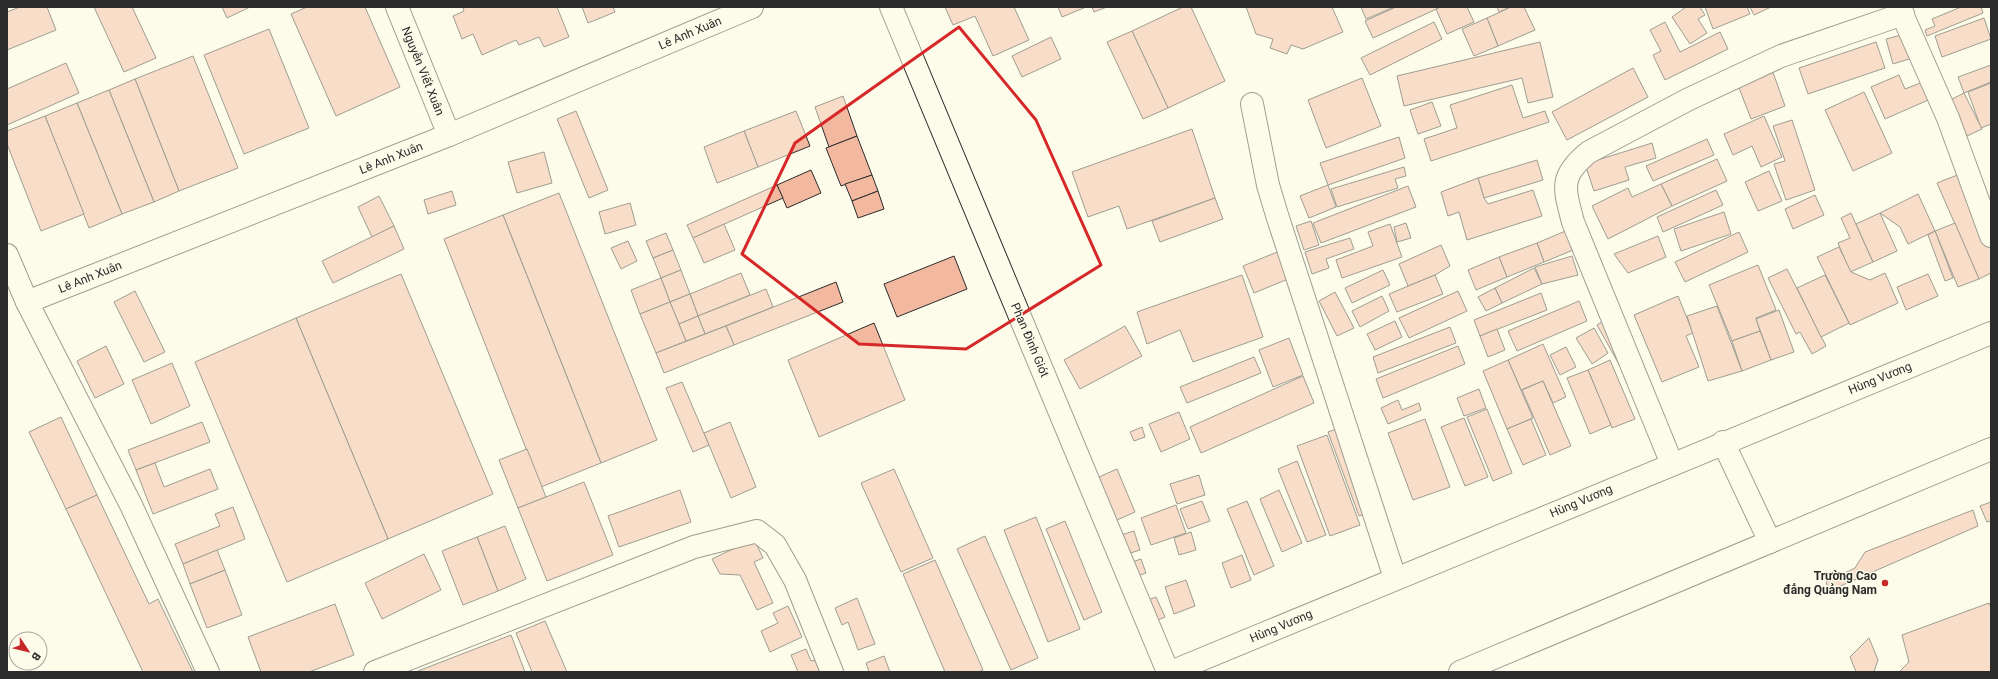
<svg xmlns="http://www.w3.org/2000/svg" width="1998" height="679" viewBox="0 0 1998 679" font-family="Roboto,sans-serif">
<style>
.building{fill:#f2b8a0;stroke:#2b2b2b}
.lines{fill:none;stroke-linecap:round;stroke-linejoin:round}
.street-casing{stroke:#2b2b2b;stroke-width:24}
.secondary-casing{stroke:#2b2b2b;stroke-width:24}
.street{stroke:#fdfbea;stroke-width:22}
.secondary{stroke:#fdfbea;stroke-width:22}
.marked{fill:none;stroke:#d62828;stroke-width:3;stroke-linejoin:round}
.poi-dot{fill:#c62828;stroke:#fdfbea;stroke-width:1.5}
.labels{text-anchor:middle;dominant-baseline:central;stroke-width:3;stroke-linejoin:round;paint-order:stroke}
.street-label{font-size:12px;fill:#2b2b2b;stroke:#fdfbea}
.poi-label{font-size:12px;font-weight:bold;fill:#2b2b2b;stroke:#fdfbea;text-anchor:end}
</style>
<rect width="100%" height="100%" fill="#fdfbea"/>
<!-- building -->
<g class="building">
<path d="M20 7H47L56 30 7 50V12Z"/>
<path d="M94 7H132L156 58 124 72Z"/>
<path d="M222 7H250L227 18Z"/>
<path d="M307 7H365L400 87 336 116 291 14Z"/>
<path d="M463 7H557L569 37 544 47 539 37 519 45 516 40 482 55 473 34 462 39 453 16 464 11Z"/>
<path d="M582 7H613L615 12 588 23Z"/>
<path d="M945 7H1014L1029 40 993 56 975 16 953 25Z"/>
<path d="M1058 7H1086L1062 17Z"/>
<path d="M1092 7H1107L1094 12Z"/>
<path d="M1183 7H1191L1225 81 1168 108 1132 31Z"/>
<path d="M1246 7H1332L1343 32 1303 49 1291 45 1287 54 1270 48 1273 39 1256 34Z"/>
<path d="M1361 7H1394L1366 19Z"/>
<path d="M1396 7H1441L1373 38 1365 21Z"/>
<path d="M1441 7H1467L1474 22 1447 34 1436 9Z"/>
<path d="M1497 7H1510L1499 12Z"/>
<path d="M1511 7H1524L1535 30 1498 46 1487 18Z"/>
<path d="M1686 7H1700L1705 15 1698 19 1707 33 1690 44 1672 17Z"/>
<path d="M1705 7H1747L1750 14 1713 29Z"/>
<path d="M1750 7H1771L1754 15Z"/>
<path d="M1961 7H1981L1983 13 1927 36 1925 30 1935 26 1932 19Z"/>
<path d="M1487 18 1498 46 1474 56 1462 29Z"/>
<path d="M1984 18 1991 39 1942 57 1935 36Z"/>
<path d="M1434 22 1442 39 1370 75 1361 58Z"/>
<path d="M1665 22 1680 52 1720 32 1728 49 1665 80 1653 55 1661 51 1650 30Z"/>
<path d="M269 29 309 128 244 154 204 55Z"/>
<path d="M1132 31 1168 108 1143 119 1107 42Z"/>
<path d="M1905 34 1912 58 1893 64 1886 39Z"/>
<path d="M1051 37 1061 59 1022 77 1012 56Z"/>
<path d="M1540 42 1553 97 1528 103 1522 78 1404 106 1397 76Z"/>
<path d="M1876 42 1885 68 1808 94 1799 68Z"/>
<path d="M1766 53 1785 106 1751 119 1731 67Z"/>
<path d="M193 56 238 168 179 191 135 79Z"/>
<path d="M66 63 79 93 7 125V89Z"/>
<path d="M1991 65V82L1964 93 1958 77Z"/>
<path d="M1633 68 1648 97 1567 140 1552 112Z"/>
<path d="M1899 75 1905 89 1928 80 1935 97 1885 119 1871 87Z"/>
<path d="M1362 78 1381 126 1326 148 1308 100Z"/>
<path d="M135 79 179 191 154 202 109 90Z"/>
<path d="M1991 83V124L1981 128 1968 92Z"/>
<path d="M1512 85 1523 118 1545 111 1549 122 1431 161 1424 139 1457 128 1450 105Z"/>
<path d="M109 90 154 202 122 214 77 103Z"/>
<path d="M1864 92 1892 153 1853 171 1825 110Z"/>
<path d="M1964 93 1982 129 1967 136 1950 100Z"/>
<path d="M843 96 857 136 829 147 815 107Z"/>
<path d="M1432 102 1441 126 1418 134 1410 110Z"/>
<path d="M77 103 122 214 89 228 45 116Z"/>
<path d="M576 111 608 190 589 198 557 119Z"/>
<path d="M796 111 810 146 758 167 744 131Z"/>
<path d="M45 116 84 214 41 231 7 144V131Z"/>
<path d="M1764 116 1782 157 1761 167 1752 146 1733 155 1724 134Z"/>
<path d="M1792 120 1815 190 1786 200 1774 164 1785 161 1773 126Z"/>
<path d="M1192 129 1215 198 1127 229 1119 206 1088 217 1072 172Z"/>
<path d="M744 131 758 167 717 183 704 147Z"/>
<path d="M857 136 872 175 841 186 826 148Z"/>
<path d="M1399 137 1405 158 1328 185 1320 163Z"/>
<path d="M1707 139 1714 155 1653 181 1646 166Z"/>
<path d="M1652 143 1656 158 1625 167 1629 180 1594 191 1585 164Z"/>
<path d="M544 152 552 183 517 193 508 162Z"/>
<path d="M1717 159 1727 181 1672 206 1661 184Z"/>
<path d="M1537 160 1543 180 1484 198 1478 178Z"/>
<path d="M1404 167 1406 176 1395 179 1398 188 1337 207 1331 189Z"/>
<path d="M811 170 821 193 787 208 777 185Z"/>
<path d="M1769 171 1782 201 1758 211 1745 182Z"/>
<path d="M1960 174 1991 244V273L1979 279 1937 183Z"/>
<path d="M872 175 878 191 852 201 845 184Z"/>
<path d="M1478 178 1484 198 1488 204 1533 190 1542 216 1467 240 1459 212 1448 216 1441 192Z"/>
<path d="M1661 184 1672 206 1608 239 1592 206 1628 188 1632 197Z"/>
<path d="M777 185 783 198 693 238 687 225Z"/>
<path d="M1328 185 1336 207 1309 218 1300 196Z"/>
<path d="M1408 186 1416 207 1321 243 1313 223Z"/>
<path d="M1716 190 1723 205 1663 232 1657 217Z"/>
<path d="M452 191 456 205 428 214 424 200Z"/>
<path d="M878 191 884 209 858 218 852 201Z"/>
<path d="M559 193 657 440 601 463 503 215Z"/>
<path d="M1918 194 1935 231 1908 244 1900 227 1880 213Z"/>
<path d="M1815 195 1824 215 1793 229 1785 209Z"/>
<path d="M379 196 394 226 372 237 358 207Z"/>
<path d="M1215 198 1223 219 1160 242 1152 221Z"/>
<path d="M630 203 636 225 605 234 599 212Z"/>
<path d="M1724 212 1731 234 1681 251 1674 229Z"/>
<path d="M1851 213 1873 262 1850 272 1838 243 1850 238 1841 218Z"/>
<path d="M1880 213 1897 251 1873 262 1856 224Z"/>
<path d="M503 215 601 463 541 487 444 239Z"/>
<path d="M1311 221 1319 245 1304 250 1296 226Z"/>
<path d="M1406 223 1411 238 1397 242 1394 227Z"/>
<path d="M1955 223 1979 279 1958 287 1935 231Z"/>
<path d="M724 224 735 250 704 263 693 238Z"/>
<path d="M1390 224 1402 257 1342 278 1336 260 1373 246 1368 232Z"/>
<path d="M394 226 404 249 333 283 322 261Z"/>
<path d="M1575 227 1583 246 1544 262 1537 243Z"/>
<path d="M1935 231 1953 278 1945 281 1928 235Z"/>
<path d="M1739 232 1748 252 1685 282 1675 262Z"/>
<path d="M666 233 673 250 653 258 646 241Z"/>
<path d="M1658 236 1666 257 1628 273 1614 254Z"/>
<path d="M1350 238 1354 249 1326 259 1329 268 1312 274 1305 252Z"/>
<path d="M628 241 637 261 621 269 611 248Z"/>
<path d="M1537 243 1544 262 1507 277 1499 257Z"/>
<path d="M1441 245 1450 266 1435 275 1408 286 1399 264Z"/>
<path d="M1839 247 1851 272 1870 280 1885 273 1898 303 1850 325 1817 257Z"/>
<path d="M673 250 681 270 661 278 653 258Z"/>
<path d="M1282 250 1293 277 1254 293 1243 266Z"/>
<path d="M954 256 967 289 897 317 884 284Z"/>
<path d="M1572 256 1578 275 1542 284 1535 267Z"/>
<path d="M1499 257 1507 277 1476 290 1468 270Z"/>
<path d="M1758 265 1776 310 1756 318 1760 331 1732 341 1709 285Z"/>
<path d="M1534 268 1542 284 1502 303 1495 288Z"/>
<path d="M1787 269 1826 346 1812 354 1800 332 1796 334 1768 278Z"/>
<path d="M681 270 690 294 670 302 661 278Z"/>
<path d="M1383 270 1390 285 1352 303 1345 288Z"/>
<path d="M741 273 750 295 698 316 690 294Z"/>
<path d="M401 274 493 494 388 539 296 318Z"/>
<path d="M1928 274 1938 296 1906 310 1897 287Z"/>
<path d="M1242 275 1263 337 1193 362 1180 330 1147 344 1137 312Z"/>
<path d="M1435 275 1443 294 1397 312 1389 294Z"/>
<path d="M1825 275 1849 323 1821 337 1797 288Z"/>
<path d="M661 278 670 302 640 314 631 290Z"/>
<path d="M836 282 843 302 734 345 726 326Z"/>
<path d="M1495 288 1502 303 1486 311 1478 297Z"/>
<path d="M766 289 773 307 705 334 698 316Z"/>
<path d="M135 291 165 352 144 362 114 302Z"/>
<path d="M1458 291 1467 311 1409 338 1399 318Z"/>
<path d="M1335 292 1354 328 1337 336 1319 301Z"/>
<path d="M1541 293 1547 310 1480 336 1474 320Z"/>
<path d="M690 294 698 316 679 324 670 302Z"/>
<path d="M1382 296 1389 311 1360 327 1352 311Z"/>
<path d="M1678 296 1693 333 1686 336 1699 367 1662 382 1634 315Z"/>
<path d="M1579 301 1587 321 1517 351 1508 331Z"/>
<path d="M670 302 686 341 656 353 640 314Z"/>
<path d="M1717 306 1742 371 1708 381 1687 316Z"/>
<path d="M1779 310 1794 352 1771 360 1756 319Z"/>
<path d="M698 316 705 334 686 341 679 324Z"/>
<path d="M296 318 388 539 287 582 195 362Z"/>
<path d="M1608 318 1631 386 1597 325Z"/>
<path d="M1395 321 1402 337 1375 350 1367 334Z"/>
<path d="M874 323 905 400 819 437 788 360Z"/>
<path d="M726 326 734 345 664 373 656 353Z"/>
<path d="M1125 326 1142 356 1080 389 1064 360Z"/>
<path d="M1450 327 1456 343 1378 373 1373 357Z"/>
<path d="M1594 328 1608 353 1592 364 1576 338Z"/>
<path d="M1497 329 1505 350 1488 357 1480 336Z"/>
<path d="M1760 331 1771 360 1742 371 1732 341Z"/>
<path d="M1289 338 1303 375 1273 387 1259 350Z"/>
<path d="M1543 344 1566 397 1553 403 1543 381 1521 390 1508 360Z"/>
<path d="M106 346 124 384 95 398 77 361Z"/>
<path d="M1458 346 1465 364 1383 398 1376 379Z"/>
<path d="M1566 347 1576 367 1560 375 1550 355Z"/>
<path d="M1254 357 1261 373 1187 403 1180 387Z"/>
<path d="M1508 360 1533 418 1507 429 1483 371Z"/>
<path d="M1610 360 1635 419 1612 428 1588 370Z"/>
<path d="M172 363 190 406 151 424 132 380Z"/>
<path d="M1588 370 1611 425 1590 434 1567 378Z"/>
<path d="M1303 376 1314 403 1201 453 1190 427Z"/>
<path d="M1543 381 1571 446 1550 455 1522 390Z"/>
<path d="M682 382 709 445 693 452 666 388Z"/>
<path d="M1479 389 1486 408 1464 416 1457 398Z"/>
<path d="M1398 400 1402 410 1419 403 1421 410 1388 424 1381 408Z"/>
<path d="M1487 409 1512 473 1493 481 1467 417Z"/>
<path d="M1179 412 1190 439 1161 452 1149 424Z"/>
<path d="M61 417 97 495 66 509 29 432Z"/>
<path d="M1464 418 1488 477 1465 486 1441 427Z"/>
<path d="M1425 419 1450 487 1413 500 1388 433Z"/>
<path d="M1531 419 1546 455 1523 465 1507 429Z"/>
<path d="M202 422 210 442 136 470 128 450Z"/>
<path d="M730 422 756 487 731 498 704 433Z"/>
<path d="M1350 424 1381 508 1359 516 1328 432Z"/>
<path d="M1142 427 1145 437 1134 441 1130 432Z"/>
<path d="M1327 435 1360 525 1330 536 1297 446Z"/>
<path d="M527 449 546 497 518 508 499 460Z"/>
<path d="M1297 461 1326 535 1307 542 1278 469Z"/>
<path d="M155 463 164 487 210 469 218 489 153 514 136 470Z"/>
<path d="M894 469 933 558 901 572 861 483Z"/>
<path d="M1117 469 1135 512 1108 524 1090 481Z"/>
<path d="M1199 475 1205 495 1177 504 1170 484Z"/>
<path d="M584 482 613 555 547 581 518 508Z"/>
<path d="M680 490 691 522 619 547 608 516Z"/>
<path d="M1279 490 1302 543 1282 552 1260 499Z"/>
<path d="M97 495 149 604 158 599 193 672H143L66 509Z"/>
<path d="M1202 501 1210 521 1188 529 1180 509Z"/>
<path d="M1247 501 1274 566 1254 575 1227 509Z"/>
<path d="M1991 502V521L1987 522 1980 506Z"/>
<path d="M1176 505 1186 533 1151 545 1141 518Z"/>
<path d="M233 507 245 539 183 564 175 544 220 526 215 514Z"/>
<path d="M1973 510 1978 526 1829 591 1826 582 1855 568 1865 552Z"/>
<path d="M1036 517 1080 629 1048 642 1004 530Z"/>
<path d="M1065 521 1102 612 1084 620 1046 529Z"/>
<path d="M505 526 526 579 498 591 477 537Z"/>
<path d="M1134 531 1140 550 1121 556 1115 537Z"/>
<path d="M1191 532 1196 550 1179 555 1174 538Z"/>
<path d="M985 536 1038 658 1011 670 957 549Z"/>
<path d="M477 537 498 591 463 605 442 551Z"/>
<path d="M754 539 763 558 754 562 773 603 757 610 740 575 720 574 712 559Z"/>
<path d="M217 550 225 570 190 584 183 564Z"/>
<path d="M424 554 441 590 382 619 365 583Z"/>
<path d="M1242 555 1251 580 1231 588 1222 563Z"/>
<path d="M1141 559 1146 573 1131 578 1126 564Z"/>
<path d="M935 560 983 670 978 672H945L903 574Z"/>
<path d="M225 570 242 615 207 628 190 584Z"/>
<path d="M1186 580 1195 606 1174 614 1165 587Z"/>
<path d="M1156 597 1165 617 1151 623 1142 602Z"/>
<path d="M857 598 875 644 858 650 848 622 842 625 835 608Z"/>
<path d="M1989 603 1991 608V672H1899L1909 662 1902 635Z"/>
<path d="M335 604 354 655 309 672H261L248 637Z"/>
<path d="M788 606 802 637 770 652 761 631 778 623 773 613Z"/>
<path d="M545 621 567 672H532L516 633Z"/>
<path d="M511 635 525 672H418V671Z"/>
<path d="M1869 638 1878 660 1874 672H1856L1850 657Z"/>
<path d="M806 649 811 661 820 659 825 672H798L791 655Z"/>
<path d="M884 656 890 672H869L866 663Z"/>
</g>
<g class="lines">
<defs>
<g id="street">
<path d="M397 7 449 135"/>
<path d="M891 7 1168 672"/>
<path d="M1899 7 1948 118 1991 236"/>
<path d="M1252 104 1268 185 1277 215 1395 578"/>
<path d="M7 255 27 302 131 505 208 672"/>
<path d="M27 302 449 135 752 7"/>
<path d="M1723 442 1770 542"/>
<path d="M1672 464 1573 222C1564 188 1559 176 1589 152L1689 99 1781 56 1903 14"/>
<path d="M375 672 694 547 757 531 775 545 795 580 832 672"/>
</g>
<g id="secondary">
<path d="M1171 672 1991 333"/>
<path d="M1460 672 1991 449"/>
</g>
</defs>
<!-- street casing -->
<use href="#street" class="street-casing"/>
<!-- secondary casing -->
<use href="#secondary" class="secondary-casing"/>
<!-- street -->
<use href="#street" class="street"/>
<!-- secondary -->
<use href="#secondary" class="secondary"/>
</g>
<!-- marked area -->
<path d="M0 0H1998V679H0ZM959 27 1036 120 1101 265 966 349 859 344 742 254 795 143Z" fill="#fdfbea" fill-opacity=".55" fill-rule="evenodd"/>
<path class="marked" d="M959 27 1036 120 1101 265 966 349 859 344 742 254 795 143Z"/>
<!-- markers -->
<circle class="poi-dot" cx="1885" cy="583" r="4"/>
<g class="labels">
<!-- street labels -->
<g class="street-label">
<text transform="translate(690 33) rotate(-23)">Lê Anh Xuân</text>
<text transform="translate(423 71) rotate(68)">Nguyễn Viết Xuân</text>
<text transform="translate(391 158) rotate(-22)">Lê Anh Xuân</text>
<text transform="translate(90 277) rotate(-22)">Lê Anh Xuân</text>
<text transform="translate(1030 340) rotate(67)">Phan Đình Giót</text>
<text transform="translate(1880 378) rotate(-22)">Hùng Vương</text>
<text transform="translate(1581 501) rotate(-23)">Hùng Vương</text>
<text transform="translate(1281 626) rotate(-23)">Hùng Vương</text>
</g>
<!-- poi labels -->
<g class="poi-label">
<text x="1877" y="576">Trường Cao<tspan x="1877" dy="14">đẳng Quảng Nam</tspan></text>
</g>
</g>
<!-- border -->
<rect width="1998" height="679" fill="none" stroke="#2b2b2b" stroke-width="16"/>
<!-- north arrow -->
<g transform="translate(28 651) rotate(125)"><circle r="19" fill="#fdfbea" stroke="#a9a89e"/>
<path d="M0-3L7 15L0 10L-7 15Z" fill="#c62828"/>
<text y="-6" font-size="11" font-weight="bold" text-anchor="middle" fill="#2b2b2b">B</text>
</g>
</svg>
